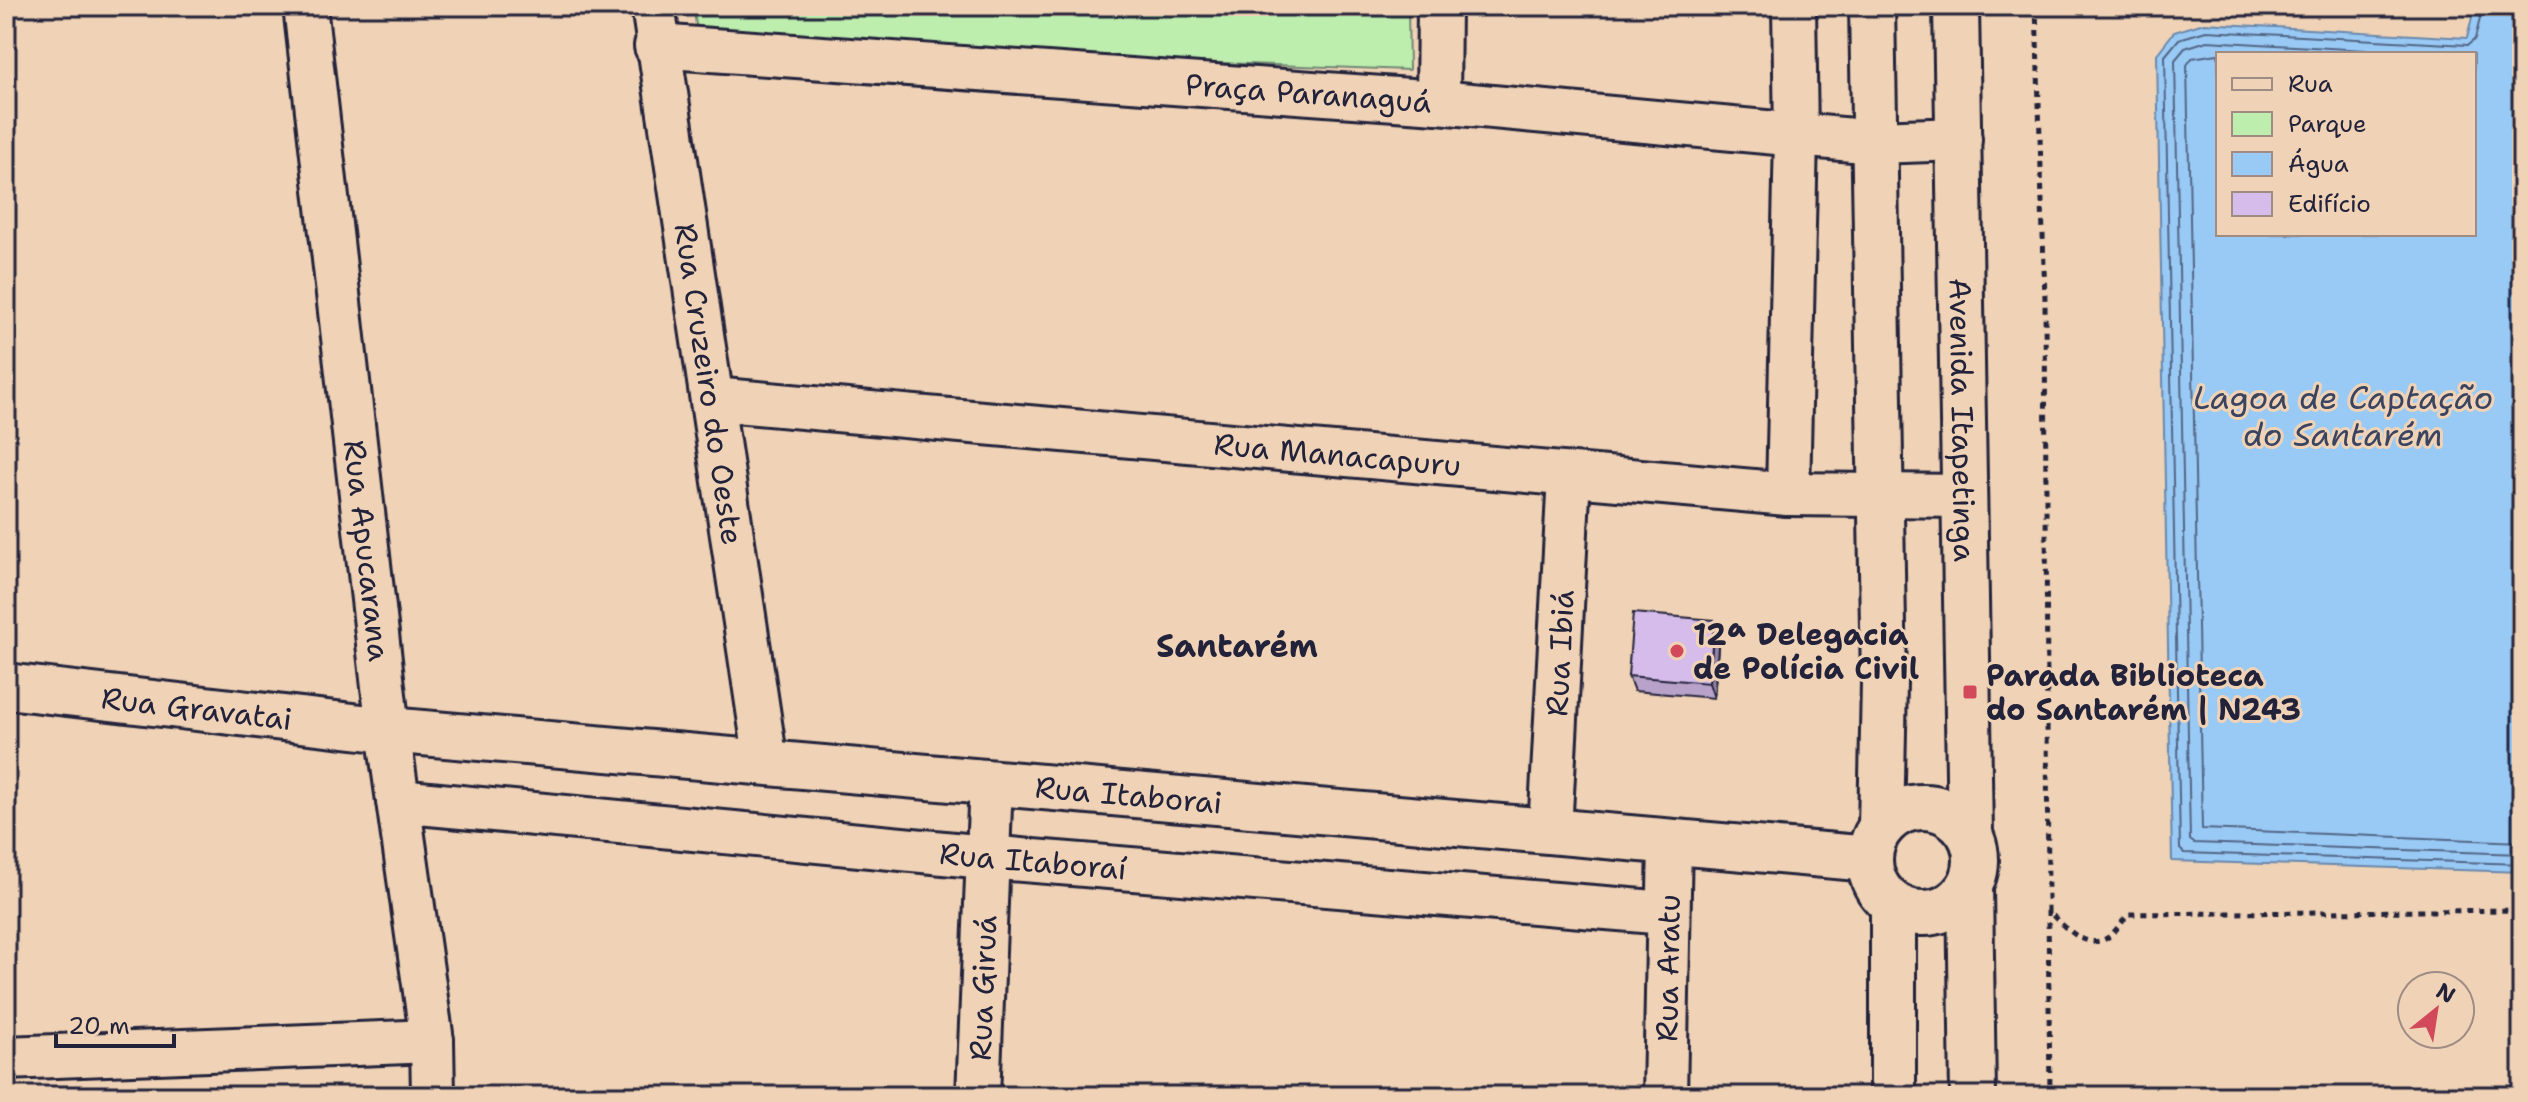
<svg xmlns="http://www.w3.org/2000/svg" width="2528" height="1102" viewBox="0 0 2528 1102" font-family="'Shantell Sans',sans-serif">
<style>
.green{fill:#bdeead;stroke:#708874;stroke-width:2}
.water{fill:#99caf5;stroke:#6987ab;stroke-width:2;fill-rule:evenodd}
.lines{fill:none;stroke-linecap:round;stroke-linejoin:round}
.shore{stroke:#526585;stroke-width:2}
.street-casing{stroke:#22223b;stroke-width:48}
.secondary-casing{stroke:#22223b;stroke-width:50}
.primary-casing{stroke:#22223b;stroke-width:50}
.path{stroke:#22223b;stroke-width:5;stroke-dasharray:6 6;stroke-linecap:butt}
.street{stroke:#f0d3b6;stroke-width:42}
.secondary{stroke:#f0d3b6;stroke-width:44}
.primary{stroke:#f0d3b6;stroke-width:44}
.wall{fill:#b8a2c9;stroke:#22223b;stroke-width:2}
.shaded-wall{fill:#9684a4;stroke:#22223b;stroke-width:2}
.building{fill:#d6bcea;stroke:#22223b;stroke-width:2}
.poi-dot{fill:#d1495b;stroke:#f0d3b6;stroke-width:3}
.labels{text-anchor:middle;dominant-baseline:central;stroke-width:6;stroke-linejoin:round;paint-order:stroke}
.street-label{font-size:30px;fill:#22223b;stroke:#f0d3b6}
.poi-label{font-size:30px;font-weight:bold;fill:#22223b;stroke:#f0d3b6;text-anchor:start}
.water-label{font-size:32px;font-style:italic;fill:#3a4460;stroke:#f0d3b6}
.neighbourhood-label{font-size:32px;font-weight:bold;fill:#22223b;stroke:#f0d3b6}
</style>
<rect width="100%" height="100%" fill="#f0d3b6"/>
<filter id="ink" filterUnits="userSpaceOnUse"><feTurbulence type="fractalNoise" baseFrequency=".0125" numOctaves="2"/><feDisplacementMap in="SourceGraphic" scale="16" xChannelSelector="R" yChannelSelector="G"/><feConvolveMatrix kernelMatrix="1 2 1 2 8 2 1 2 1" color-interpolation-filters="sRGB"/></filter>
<g filter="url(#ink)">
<!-- green -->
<path class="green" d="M693 6H1408L1409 70 699 44Z"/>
<!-- water -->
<path class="water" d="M2475 6H2522V872L2172 861 2157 54 2174 32 2204 23 2467 38ZM2218 54H2474V234H2218Z"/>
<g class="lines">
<!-- shore -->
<g class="shore">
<path d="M2483 6 2475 39 2468 45 2206 31 2179 39 2165 56 2180 849 2184 853 2522 864"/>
<path d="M2218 54 2192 58 2187 65 2202 829 2522 842"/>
<path d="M2435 54 2207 41 2185 48 2175 60 2190 840 2194 843 2522 854"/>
</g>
<defs>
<g id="street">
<path id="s1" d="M305 6 388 730 432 1041 433 1096"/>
<path id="s2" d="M653 6 766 763"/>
<path id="s3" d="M656 46 1438 102 1875 142 1960 139"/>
<path d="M1438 102 1439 6"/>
<path id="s4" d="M712 399 1788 494 1965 496"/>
<path d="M1788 494 1796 136 1794 6"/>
<path id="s5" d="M398 801 986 857 1667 913"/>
<path id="s6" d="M1550 831 1569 476"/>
<path d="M6 1058 432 1041"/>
<path id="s7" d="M978 1096 991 782"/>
<path id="s8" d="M1665 1096 1670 841"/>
</g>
<g id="secondary">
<path id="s9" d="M6 686 388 730 1870 859"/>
</g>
<g id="primary">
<path d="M1872 6 1884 683 1881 827"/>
<path id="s10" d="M1956 6 1970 835"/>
<circle cx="1923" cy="860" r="53"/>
<path d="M1970 886 1973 1096"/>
<path d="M1893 904V1096"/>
</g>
</defs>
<!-- street casing -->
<use href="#street" class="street-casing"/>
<!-- secondary casing -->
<use href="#secondary" class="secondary-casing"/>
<!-- primary casing -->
<use href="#primary" class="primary-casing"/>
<!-- path -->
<g class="path">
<path d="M2036 6 2045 300 2048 911"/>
<path d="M2050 1096 2048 911C2063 925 2085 951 2107 938 2115 933 2122 921 2129 914L2522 910"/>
</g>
<!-- street -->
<use href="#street" class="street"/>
<!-- secondary -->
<use href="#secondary" class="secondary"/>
<!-- primary -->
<use href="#primary" class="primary"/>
</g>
<!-- wall -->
<path class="wall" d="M1714 620 1719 634 1714 698 1634 691 1628 676Z"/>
<!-- shaded-wall -->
<path class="shaded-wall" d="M1714 620 1719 634 1714 698 1709 683Z"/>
<!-- building -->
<path class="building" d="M1633 613 1714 620 1709 683 1628 676Z"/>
</g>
<!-- markers -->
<g class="poi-dot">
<circle cx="1677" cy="651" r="8"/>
<rect x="1962" y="684" width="16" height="16" rx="4"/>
</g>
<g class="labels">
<!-- street labels -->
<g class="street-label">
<text stroke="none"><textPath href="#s3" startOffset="654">Praça Paranaguá</textPath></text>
<text stroke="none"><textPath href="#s2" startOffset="382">Rua Cruzeiro do Oeste</textPath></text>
<text stroke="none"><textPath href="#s10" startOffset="414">Avenida Itapetinga</textPath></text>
<text stroke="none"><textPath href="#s4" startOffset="628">Rua Manacapuru</textPath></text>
<text stroke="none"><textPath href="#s1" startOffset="548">Rua Apucarana</textPath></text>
<text stroke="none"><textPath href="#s6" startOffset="178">Rua Ibiá</textPath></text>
<text stroke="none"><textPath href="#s9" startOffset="192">Rua Gravatai</textPath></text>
<text stroke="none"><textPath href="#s9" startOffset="1128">Rua Itaborai</textPath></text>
<text stroke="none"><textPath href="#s5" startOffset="638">Rua Itaboraí</textPath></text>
<text stroke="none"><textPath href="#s8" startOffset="128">Rua Aratu</textPath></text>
<text stroke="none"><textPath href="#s7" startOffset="108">Rua Giruá</textPath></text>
</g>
<!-- poi labels -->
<g class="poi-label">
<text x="1693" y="634">12ª Delegacia<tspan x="1693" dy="34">de Polícia Civil</tspan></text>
<text x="1986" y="675">Parada Biblioteca<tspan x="1986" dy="34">do Santarém | N243</tspan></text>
</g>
<!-- water labels -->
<g class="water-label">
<text x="2343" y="397">Lagoa de Captação<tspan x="2343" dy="37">do Santarém</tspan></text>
</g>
<!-- neighbourhood labels -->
<g class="neighbourhood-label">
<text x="1237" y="645">Santarém</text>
</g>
</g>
<!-- margin -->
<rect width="2528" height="1102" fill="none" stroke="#f0d3b6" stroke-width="32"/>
<rect x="16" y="16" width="2496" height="1070" fill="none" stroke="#22223b" stroke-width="3" filter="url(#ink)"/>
<!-- legend -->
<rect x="2216" y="52" width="260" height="184" fill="#f0d3b6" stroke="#9e8c85" stroke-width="2"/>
<rect x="2232" y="78" width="40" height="12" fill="#f0d3b6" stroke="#9e8c85" stroke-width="2"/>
<text x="2288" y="92" font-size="24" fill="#22223b">Rua</text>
<rect x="2232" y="112" width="40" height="24" fill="#bdeead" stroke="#9e8c85" stroke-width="2"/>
<text x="2288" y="132" font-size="24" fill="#22223b">Parque</text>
<rect x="2232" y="152" width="40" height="24" fill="#99caf5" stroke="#9e8c85" stroke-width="2"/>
<text x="2288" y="172" font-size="24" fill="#22223b">Água</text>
<rect x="2232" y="192" width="40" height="24" fill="#d6bcea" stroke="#9e8c85" stroke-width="2"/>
<text x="2288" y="212" font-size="24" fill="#22223b">Edifício</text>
<!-- north arrow -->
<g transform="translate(2436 1010) rotate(30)"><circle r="38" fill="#f0d3b6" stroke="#9e8c85" stroke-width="2"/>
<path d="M0-6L14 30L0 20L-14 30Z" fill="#d1495b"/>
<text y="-12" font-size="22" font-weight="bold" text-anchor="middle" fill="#22223b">N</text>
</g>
<!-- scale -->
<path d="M56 1034v12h118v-12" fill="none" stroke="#22223b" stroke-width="4"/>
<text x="68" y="1034" font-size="24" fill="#22223b" stroke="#f0d3b6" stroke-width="6" paint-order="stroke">20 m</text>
</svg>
